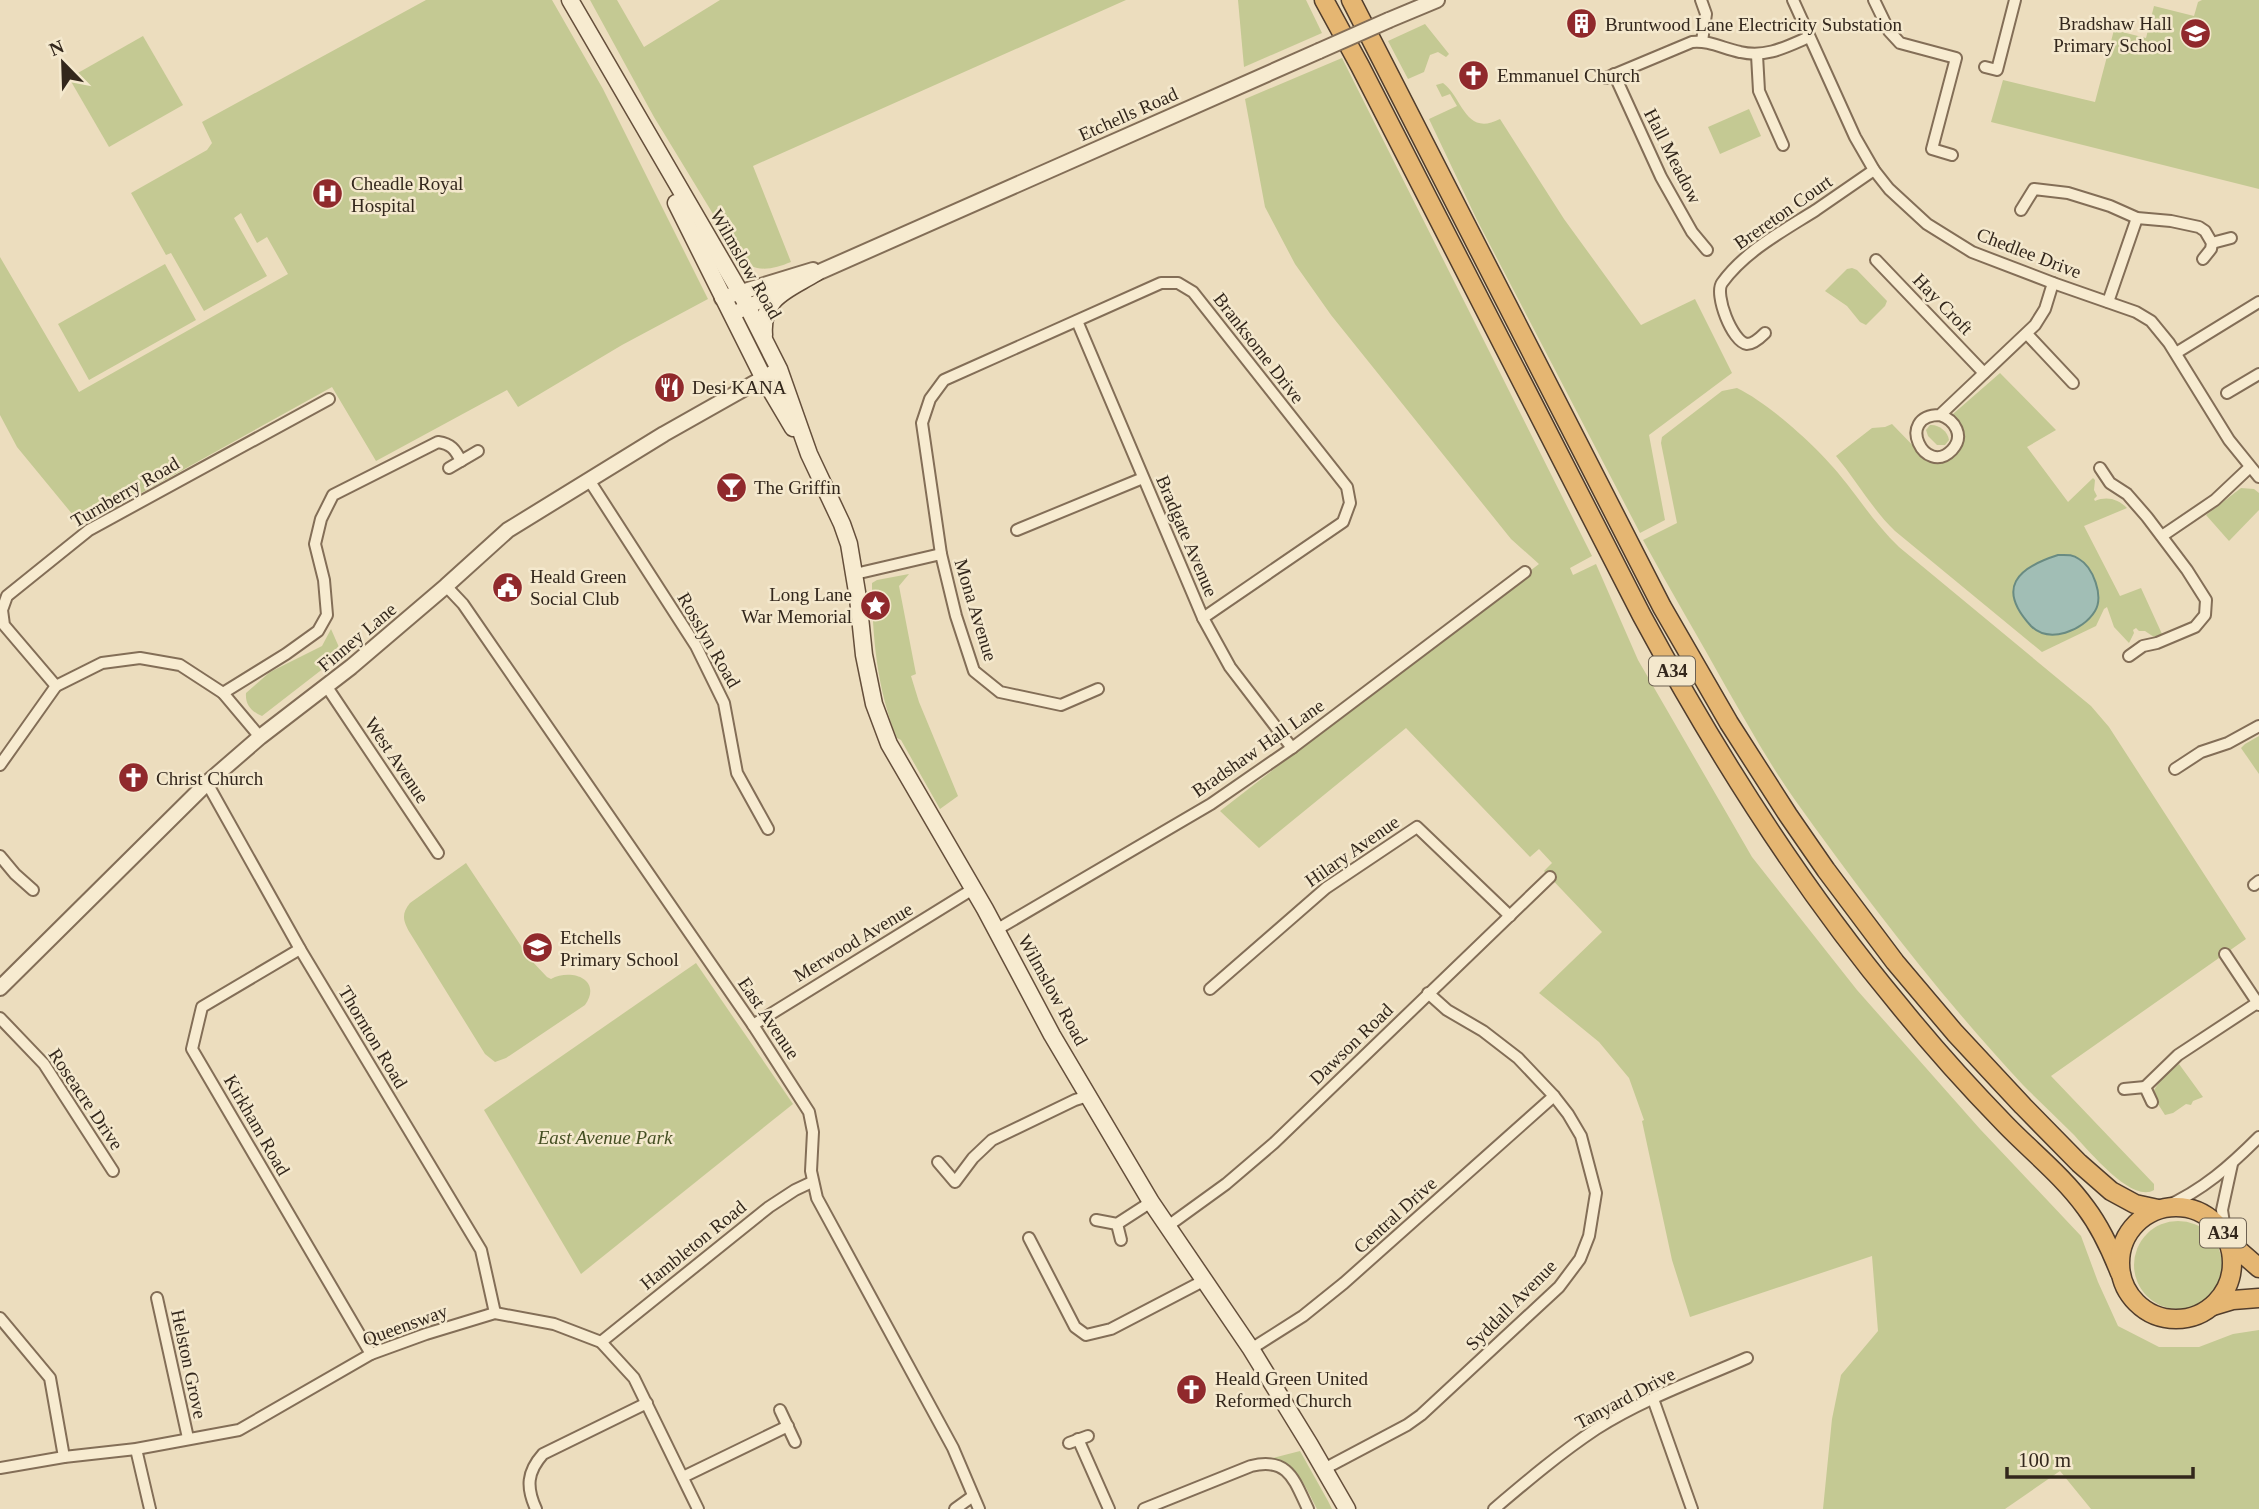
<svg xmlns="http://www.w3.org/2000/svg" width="2259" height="1509" viewBox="0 0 2259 1509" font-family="'Times New Roman',serif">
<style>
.green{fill:#c4c993}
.water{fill:#a1beb5;stroke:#698b82;stroke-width:2}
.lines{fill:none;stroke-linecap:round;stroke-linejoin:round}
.minor-casing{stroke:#836e57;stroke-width:14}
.tertiary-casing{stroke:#836e57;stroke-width:18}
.secondary-casing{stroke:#654f3b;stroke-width:19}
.trunk-casing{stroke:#513d2c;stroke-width:21}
.minor{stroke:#f7ebd0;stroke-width:10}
.tertiary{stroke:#f7ebd0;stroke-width:14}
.secondary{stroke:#f7ebd0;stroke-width:16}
.trunk{stroke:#e5b672;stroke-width:18}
.tertiary-bridge-casing{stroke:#836e57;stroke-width:18;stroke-linecap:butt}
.tertiary-bridge{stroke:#f7ebd0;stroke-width:14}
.labels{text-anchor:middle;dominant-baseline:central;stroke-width:5;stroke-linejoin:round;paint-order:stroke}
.shield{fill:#f4e8cd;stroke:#6d6151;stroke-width:2}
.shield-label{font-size:18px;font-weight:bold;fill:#33271c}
.poi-label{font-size:19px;fill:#33271c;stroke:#f4e8cd;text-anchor:start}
.street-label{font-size:19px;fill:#33271c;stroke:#f4e8cd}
.park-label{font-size:19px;font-style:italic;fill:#454f23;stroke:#f4e8cd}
</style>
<rect width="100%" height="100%" fill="#ecddbe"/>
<!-- green -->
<g class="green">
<path d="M426 0H552L603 89 708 299 622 345 518 407 507 390 376 461 332 387 82 526 17 447 0 415V257L79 392 288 274 267 237 257 243 241 213 234 218 267 276 204 311 171 253 166 255 131 193 207 150 212 143 202 122Z"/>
<path d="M590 0H617L644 47 720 0H1126L753 166 791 262C771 270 753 274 738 255L654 117Z"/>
<path d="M1238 0H1306L1322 33 1244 67Z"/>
<path d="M2202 0H2259V189L1991 122 2003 80 2095 102 2114 30 2146 38 2154 6 2194 16 2198 2Z"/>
<path d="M1425 24 1449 54 1446 57 1438 52 1430 55 1424 72 1408 79 1388 41Z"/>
<path d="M143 36 183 105 109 147 69 78Z"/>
<path d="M1342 58 1592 556 1570 568 1573 575 1596 564 1638 660 1752 857 1857 990 1980 1129 2081 1236 2098 1282 2118 1326 2159 1347H2199L2233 1334 2259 1330V1509H2091L2060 1471 2005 1509H1823L1832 1419 1841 1375 1878 1331 1872 1256 1690 1317 1672 1260 1642 1121 1644 1120 1629 1078 1599 1042 1539 993 1602 932 1544 871 1552 863 1539 849 1530 857 1406 728 1259 848 1220 811 1539 564 1511 539 1331 315 1295 264 1265 207 1245 99Z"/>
<path d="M1443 83C1463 98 1465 137 1500 119L1564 219 1641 325 1695 299 1732 373 1649 435 1665 520 1640 533 1477 220 1429 119 1457 106 1450 94 1442 97 1436 85Z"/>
<path d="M1749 109 1761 136 1720 154 1708 127Z"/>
<path d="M165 264 196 320 89 380 58 324Z"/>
<path d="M1852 268 1857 270 1887 301 1885 306 1866 325 1860 322 1847 306 1825 291 1847 269Z"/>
<path d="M2000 373 2056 430 2027 447 2068 502 2093 478 2095 480 2094 490 2097 496 2094 499 2095 501C2107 496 2118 499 2127 508L2084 526 2120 596 2141 588 2162 634 2154 637 2145 631H2139L2136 628 2133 630 2134 633 2129 643 2114 627 2107 607 2104 609 2096 626 2042 652 1895 531C1872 509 1856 480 1836 456L1872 428 1885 427 1892 424 1925 458 1940 464C1964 454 1971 435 1953 414Z"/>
<path d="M1737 388C1772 405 1824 453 1847 484 1864 506 1879 528 1899 547L2091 706 2109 727 2246 939 2051 1076 2154 1184V1190C2131 1204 2087 1148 2072 1133 2056 1117 2039 1101 2023 1085 1940 996 1866 899 1795 800 1770 765 1748 725 1726 687 1699 638 1670 590 1643 540L1677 523 1661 443 1662 437 1722 391Z"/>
<path d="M1930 425C1938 424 1948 431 1949 440L1945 445H1937L1928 436 1926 430Z"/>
<path d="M2241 488 2254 489 2259 493V510L2229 541 2206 515Z"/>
<path d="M909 574 899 586 916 674 911 676 919 702 958 796 940 809 901 740 897 738C877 690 872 635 872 583L877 580Z"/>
<path d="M331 629 342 654 262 716C252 712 245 705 246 693L270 672 322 646Z"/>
<path d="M2259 736V774L2241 748 2245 744Z"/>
<path d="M466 863 529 958 547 977 551 979C571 968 603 979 585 1005L506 1058 495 1062 485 1054 410 933C403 921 401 914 410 903Z"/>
<path d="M696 963 793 1104 581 1274 484 1110Z"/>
<path d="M2179 1064 2203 1097 2193 1101 2191 1105 2186 1104 2173 1113 2165 1115 2158 1104 2154 1090 2162 1078Z"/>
<circle cx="2178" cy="1265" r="44"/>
<path d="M1300 1451 1328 1501 1332 1509H1317C1306 1488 1296 1460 1269 1459Z"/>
</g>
<!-- water -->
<path class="water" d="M2058 555C2066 555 2072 554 2079 559 2093 567 2104 596 2095 611 2083 631 2049 644 2031 626 1996 588 2017 568 2058 555Z"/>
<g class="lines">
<defs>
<g id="minor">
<path d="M1701 0 1706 14 1702 41"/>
<path d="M1793 0 1855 137 1874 170 1889 189 1927 224 1972 252 2053 283 2136 312 2151 321 2169 343 2229 440 2259 477"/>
<path d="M1874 0 1889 31 1900 43 1956 58 1932 149 1952 155"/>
<path d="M1757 55 1759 91 1783 145"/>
<path d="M1985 67 1997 70 2015 0"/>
<path d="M1614 74 1661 177 1692 232 1707 250"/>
<path d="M1606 78 1692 42C1709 40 1724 49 1740 52 1766 58 1786 47 1809 37"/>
<path d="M2021 210 2034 189 2068 193 2110 206 2137 218 2171 221 2199 227 2205 231 2212 243 2211 249 2203 259"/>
<path d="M2212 243 2231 238"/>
<path d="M1876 260 1984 373"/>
<path d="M2108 302 2137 218"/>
<path d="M1077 321 1203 618 1230 667 1292 748"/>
<path d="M1765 333C1761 337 1754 344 1747 344 1732 342 1714 294 1722 283 1745 251 1783 231 1816 210 1835 197 1855 183 1874 170"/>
<path d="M2027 334 2073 383"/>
<path d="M2176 353 2259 302"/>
<path d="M2227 393 2259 374"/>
<path d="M1940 415C1955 420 1965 436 1952 450 1925 478 1894 415 1940 415L2035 325 2045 309 2053 283"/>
<path d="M449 468 478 451"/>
<path d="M2100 468 2110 483 2127 494 2147 517 2187 570 2206 600 2205 615 2195 627 2157 643 2143 646 2129 656"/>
<path d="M589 480 696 646 724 703 737 773 768 829"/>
<path d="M1017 530 1143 478"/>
<path d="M2162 536 2215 500 2250 467"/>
<path d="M941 554 922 423 930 399 944 380 1161 283H1178L1193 292 1347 487 1350 503 1343 522 1203 618"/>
<path d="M855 574 941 554 956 616 974 671 1000 692 1061 705 1098 689"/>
<path d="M446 586 463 604 753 1025 809 1112 813 1132 811 1171 817 1198 953 1448 979 1509"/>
<path d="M56 686 4 625 2 610 7 596 89 530 329 399"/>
<path d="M327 687 438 853"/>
<path d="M223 693 286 654 318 631 327 615 324 580 315 544 321 519 333 495 438 442C451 444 455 449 461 461"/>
<path d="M0 765 56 686 102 663 140 658 180 665 223 693 260 737"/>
<path d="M2175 769 2201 752 2228 743 2259 726"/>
<path d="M207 783 300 949 481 1250 495 1313"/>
<path d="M0 856 15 874 33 890"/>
<path d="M2254 885 2259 881"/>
<path d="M996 930 1211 804 1292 748 1525 572"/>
<path d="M300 949 202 1007 192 1049 371 1354"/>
<path d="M2225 954 2259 1005"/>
<path d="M1210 989 1326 888 1417 827 1510 916"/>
<path d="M0 1018 44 1064 113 1171"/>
<path d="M753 1025 973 889"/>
<path d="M2145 1087 2178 1055 2257 1003"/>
<path d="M2124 1089 2145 1087 2152 1102"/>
<path d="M938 1162 955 1182 973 1158 992 1140 1075 1100 1088 1096"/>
<path d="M2165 1207C2203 1190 2230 1166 2259 1137"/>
<path d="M1096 1220 1117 1224 1151 1202"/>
<path d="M1117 1224 1121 1240"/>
<path d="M1168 1226 1226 1184 1274 1143 1550 877"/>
<path d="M2226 1236 2222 1210 2232 1164"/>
<path d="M1029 1238 1075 1327 1086 1335 1111 1329 1205 1280"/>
<path d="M157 1298 188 1438"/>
<path d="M0 1318 50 1378 64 1457"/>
<path d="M601 1342 769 1207 795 1190 812 1182"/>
<path d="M1251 1349 1303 1316 1344 1283 1554 1096"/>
<path d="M1653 1399 1692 1509"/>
<path d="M780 1410 795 1442"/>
<path d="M1078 1439 1109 1509"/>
<path d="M1069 1443 1088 1436"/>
<path d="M136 1449 150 1509"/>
<path d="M0 1468 64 1457 136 1449 239 1430 371 1354 426 1334 495 1313 554 1324 601 1342 634 1378 698 1509"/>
<path d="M1324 1469 1407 1425 1421 1415 1559 1287 1580 1259 1589 1236 1596 1193 1581 1136 1568 1114 1554 1096 1518 1058 1483 1031 1447 1010 1428 993"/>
<path d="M683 1477 788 1426"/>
<path d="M536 1509C526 1487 527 1472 543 1454L647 1403"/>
<path d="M955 1509 973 1496"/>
<path d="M1144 1509 1251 1466C1289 1457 1294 1480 1308 1509"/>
<path d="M1494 1509C1527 1481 1560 1453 1596 1429 1643 1399 1697 1380 1747 1358"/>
</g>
<g id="tertiary">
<path d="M1389 20 1437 0"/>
<path d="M808 277 1319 51"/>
<path d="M722 298 813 270"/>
<path d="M739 311 781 291"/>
<path d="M0 988 207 783 260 737 351 667 446 586 508 530 664 434 779 369"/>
</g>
<g id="secondary">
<path d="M570 0 740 292 779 369 809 454 842 524 849 544 858 598 864 655 874 704 889 744 985 909 1052 1035 1151 1202 1251 1349 1310 1445 1347 1509"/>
<path d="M676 203 764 379 793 428"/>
<path d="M764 335C761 297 788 290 816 273"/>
</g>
<g id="trunk">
<path d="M1324 0 1360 66 1642 616C1716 753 1799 885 1899 1005 1932 1046 1968 1086 2005 1124 2031 1151 2063 1176 2086 1208 2101 1228 2111 1250 2120 1273"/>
<path d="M1351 0 1662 607 1729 723 1788 815 1826 870 1895 962 1955 1033 2023 1106 2079 1163 2111 1191 2135 1204 2158 1209"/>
<circle cx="2176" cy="1263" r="56"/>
<path d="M2228 1241 2259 1268"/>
<path d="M2213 1306 2233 1300 2259 1298"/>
</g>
</defs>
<!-- minor casing -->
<use href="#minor" class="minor-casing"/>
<!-- tertiary casing -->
<use href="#tertiary" class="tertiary-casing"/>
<!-- secondary casing -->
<use href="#secondary" class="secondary-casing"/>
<!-- trunk casing -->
<use href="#trunk" class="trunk-casing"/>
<!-- minor -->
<use href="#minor" class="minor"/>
<!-- tertiary -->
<use href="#tertiary" class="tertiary"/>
<!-- secondary -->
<use href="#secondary" class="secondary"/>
<!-- trunk -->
<use href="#trunk" class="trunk"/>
<defs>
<path id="tertiary-bridge" d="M1319 51 1389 20"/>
</defs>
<!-- tertiary-bridge casing -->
<use href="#tertiary-bridge" class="tertiary-bridge-casing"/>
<!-- tertiary-bridge -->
<use href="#tertiary-bridge" class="tertiary-bridge"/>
</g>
<!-- icons -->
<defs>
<symbol id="building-disc" viewBox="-11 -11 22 22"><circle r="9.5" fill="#90292c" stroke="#f4e8cd"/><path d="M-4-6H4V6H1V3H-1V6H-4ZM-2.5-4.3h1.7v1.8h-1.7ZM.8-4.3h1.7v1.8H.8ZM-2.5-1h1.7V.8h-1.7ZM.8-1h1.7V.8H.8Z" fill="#fff"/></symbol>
<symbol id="school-disc" viewBox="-11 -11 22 22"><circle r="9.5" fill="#90292c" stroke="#f4e8cd"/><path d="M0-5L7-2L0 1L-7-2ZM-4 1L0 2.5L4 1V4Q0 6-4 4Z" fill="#fff"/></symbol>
<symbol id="church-disc" viewBox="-11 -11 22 22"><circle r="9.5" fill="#90292c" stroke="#f4e8cd"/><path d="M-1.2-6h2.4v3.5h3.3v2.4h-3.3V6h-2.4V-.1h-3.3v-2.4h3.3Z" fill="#fff"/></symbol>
<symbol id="hospital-disc" viewBox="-11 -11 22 22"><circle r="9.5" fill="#90292c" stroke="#f4e8cd"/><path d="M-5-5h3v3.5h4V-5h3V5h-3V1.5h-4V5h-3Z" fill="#fff"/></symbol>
<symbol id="restaurant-disc" viewBox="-11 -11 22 22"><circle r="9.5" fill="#90292c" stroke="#f4e8cd"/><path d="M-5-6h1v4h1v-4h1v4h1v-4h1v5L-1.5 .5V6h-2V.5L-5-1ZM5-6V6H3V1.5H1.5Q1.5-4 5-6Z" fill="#fff"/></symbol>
<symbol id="bar-disc" viewBox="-11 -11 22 22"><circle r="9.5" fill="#90292c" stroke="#f4e8cd"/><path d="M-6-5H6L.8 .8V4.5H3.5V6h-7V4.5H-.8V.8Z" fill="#fff"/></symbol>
<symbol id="civic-disc" viewBox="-11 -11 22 22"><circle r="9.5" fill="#90292c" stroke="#f4e8cd"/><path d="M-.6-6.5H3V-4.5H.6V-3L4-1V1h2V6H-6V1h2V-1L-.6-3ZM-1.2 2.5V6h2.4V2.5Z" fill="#fff"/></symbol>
<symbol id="sight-disc" viewBox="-11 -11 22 22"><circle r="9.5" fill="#90292c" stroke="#f4e8cd"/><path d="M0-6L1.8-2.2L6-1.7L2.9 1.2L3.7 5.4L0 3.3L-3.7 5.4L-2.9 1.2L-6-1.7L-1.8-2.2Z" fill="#fff"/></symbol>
</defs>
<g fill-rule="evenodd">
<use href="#building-disc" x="1564" y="6" width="35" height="35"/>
<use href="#school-disc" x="2178" y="16" width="35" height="35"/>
<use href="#church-disc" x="1456" y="58" width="35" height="35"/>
<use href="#hospital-disc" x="310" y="176" width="35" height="35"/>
<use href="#restaurant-disc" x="652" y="370" width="35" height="35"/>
<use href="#bar-disc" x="714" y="470" width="35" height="35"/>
<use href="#civic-disc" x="490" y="570" width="35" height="35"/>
<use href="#sight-disc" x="858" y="588" width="35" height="35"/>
<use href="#church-disc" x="116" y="760" width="35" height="35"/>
<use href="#school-disc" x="520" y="930" width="35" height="35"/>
<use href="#church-disc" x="1174" y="1372" width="35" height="35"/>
</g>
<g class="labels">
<!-- shield labels -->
<g class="shield">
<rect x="1649" y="656.5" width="46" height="29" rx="5"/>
<rect x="2200" y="1218.5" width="46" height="29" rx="5"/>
</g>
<g class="shield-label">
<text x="1672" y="671">A34</text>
<text x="2223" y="1233">A34</text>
</g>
<!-- poi labels -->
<g class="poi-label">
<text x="2172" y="23" text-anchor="end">Bradshaw Hall<tspan x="2172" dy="22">Primary School</tspan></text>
<text x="1605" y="24">Bruntwood Lane Electricity Substation</text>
<text x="1497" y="75">Emmanuel Church</text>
<text x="351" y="183">Cheadle Royal<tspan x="351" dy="22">Hospital</tspan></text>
<text x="692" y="387">Desi KANA</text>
<text x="754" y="487">The Griffin</text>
<text x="530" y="576">Heald Green<tspan x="530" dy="22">Social Club</tspan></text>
<text x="852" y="594" text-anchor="end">Long Lane<tspan x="852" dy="22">War Memorial</tspan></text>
<text x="156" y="778">Christ Church</text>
<text x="560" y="937">Etchells<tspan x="560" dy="22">Primary School</tspan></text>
<text x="1215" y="1378">Heald Green United<tspan x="1215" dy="22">Reformed Church</tspan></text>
</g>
<!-- street labels -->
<g class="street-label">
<text transform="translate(1128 114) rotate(-24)">Etchells Road</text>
<text transform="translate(1673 156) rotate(63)">Hall Meadow</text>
<text transform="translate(1783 212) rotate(-35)">Brereton Court</text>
<text transform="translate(2029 253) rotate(21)">Chedlee Drive</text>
<text transform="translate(746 264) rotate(60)">Wilmslow Road</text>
<text transform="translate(1943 304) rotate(46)">Hay Croft</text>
<text transform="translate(1259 348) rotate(52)">Branksome Drive</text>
<text transform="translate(125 492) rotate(-30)">Turnberry Road</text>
<text transform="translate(1187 536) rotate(67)">Bradgate Avenue</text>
<text transform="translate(976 610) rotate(73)">Mona Avenue</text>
<text transform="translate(357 637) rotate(-40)">Finney Lane</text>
<text transform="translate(709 640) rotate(60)">Rosslyn Road</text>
<text transform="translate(1258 748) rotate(-35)">Bradshaw Hall Lane</text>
<text transform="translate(397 760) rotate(56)">West Avenue</text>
<text transform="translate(1352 851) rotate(-35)">Hilary Avenue</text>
<text transform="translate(853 942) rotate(-31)">Merwood Avenue</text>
<text transform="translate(1053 990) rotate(61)">Wilmslow Road</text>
<text transform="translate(769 1018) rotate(56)">East Avenue</text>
<text transform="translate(373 1037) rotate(59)">Thornton Road</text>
<text transform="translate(1351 1044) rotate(-44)">Dawson Road</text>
<text transform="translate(86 1099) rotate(56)">Roseacre Drive</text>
<text transform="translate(257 1125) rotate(60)">Kirkham Road</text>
<text transform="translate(1395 1215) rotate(-42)">Central Drive</text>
<text transform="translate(693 1245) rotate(-39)">Hambleton Road</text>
<text transform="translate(1511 1305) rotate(-45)">Syddall Avenue</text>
<text transform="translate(405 1325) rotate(-20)">Queensway</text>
<text transform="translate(189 1364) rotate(78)">Helston Grove</text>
<text transform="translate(1625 1398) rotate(-28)">Tanyard Drive</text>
</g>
<!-- park labels -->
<g class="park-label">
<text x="605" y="1137">East Avenue Park</text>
</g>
</g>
<!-- north arrow -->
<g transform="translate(63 63) rotate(337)" stroke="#f4e8cd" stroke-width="5" paint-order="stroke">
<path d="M0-5L12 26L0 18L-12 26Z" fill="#33271c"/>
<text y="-10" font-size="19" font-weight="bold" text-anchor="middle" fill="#33271c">N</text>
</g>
<!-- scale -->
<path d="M2007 1467v10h186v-10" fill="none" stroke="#33271c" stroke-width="3.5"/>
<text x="2018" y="1467" font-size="21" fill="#33271c" stroke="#f4e8cd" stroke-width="5" paint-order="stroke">100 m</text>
</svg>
